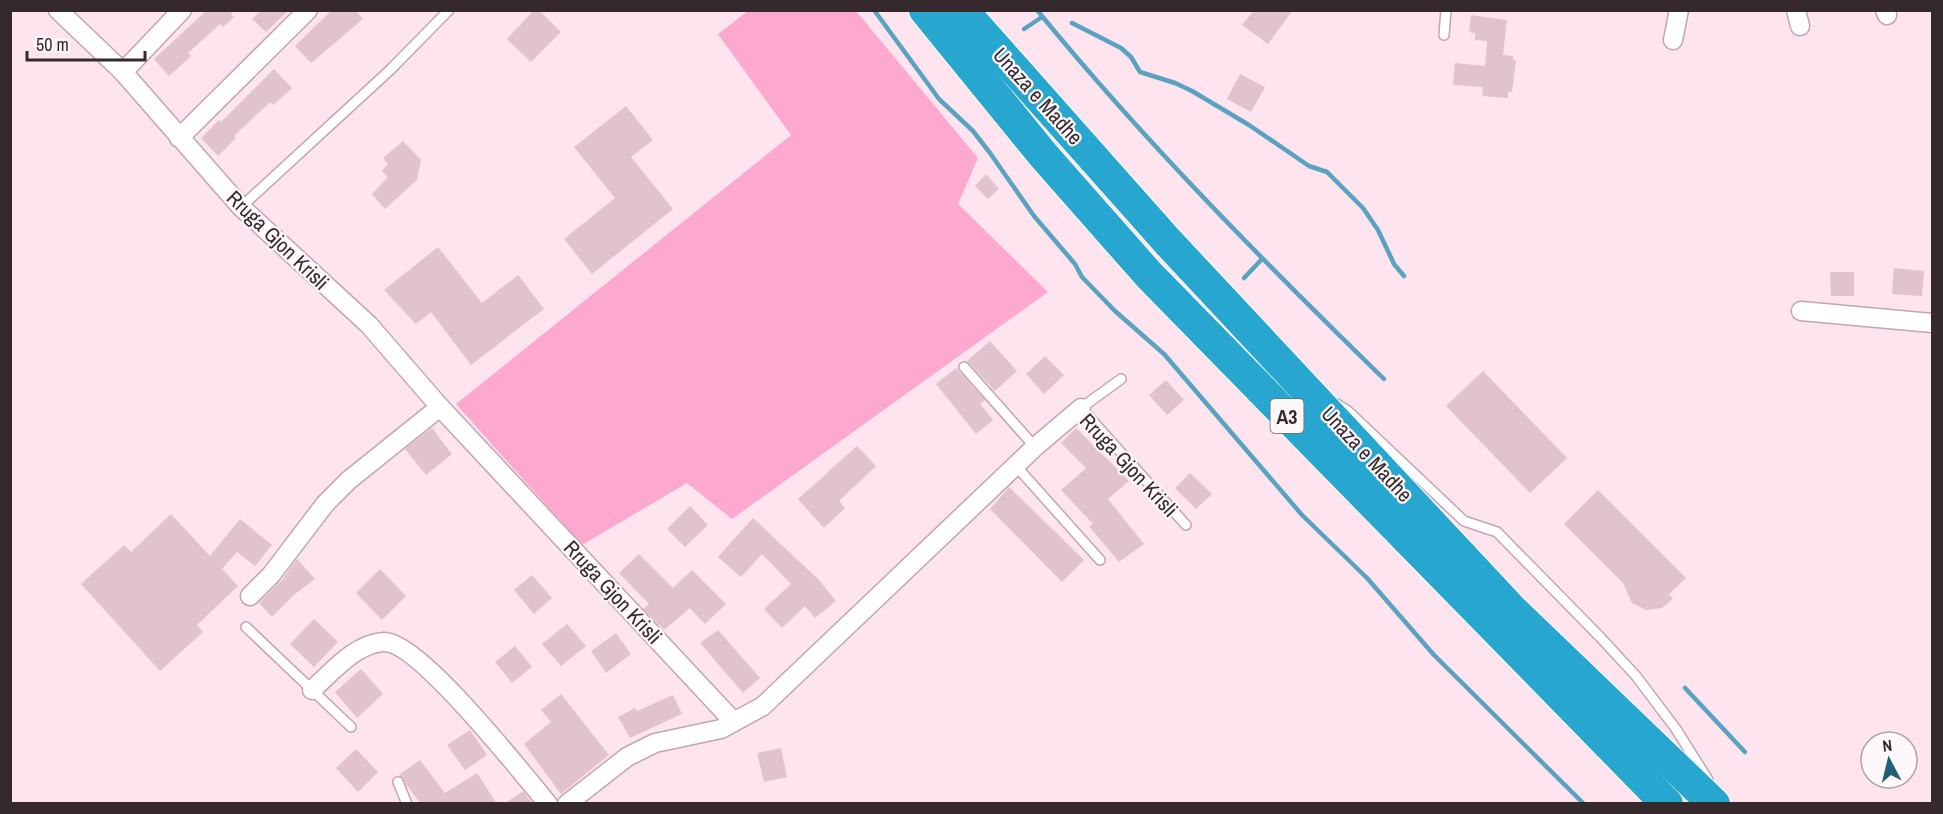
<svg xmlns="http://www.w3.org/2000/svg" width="1943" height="814" viewBox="0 0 1943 814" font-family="'Archivo Narrow',sans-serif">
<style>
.green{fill:#fca8cf}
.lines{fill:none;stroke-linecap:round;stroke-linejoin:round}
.stream{stroke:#59a3c0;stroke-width:4.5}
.building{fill:#e1c2cf}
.lane-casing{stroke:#c3a5b2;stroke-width:12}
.street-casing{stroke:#c3a5b2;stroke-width:21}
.highway-casing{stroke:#fff;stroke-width:34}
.lane{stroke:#fff;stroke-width:9}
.street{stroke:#fff;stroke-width:18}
.highway{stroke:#27a7cf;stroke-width:32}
.labels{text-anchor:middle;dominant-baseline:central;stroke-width:4.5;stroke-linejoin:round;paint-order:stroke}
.shield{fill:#fef8fa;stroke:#71676b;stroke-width:1.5}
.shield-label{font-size:20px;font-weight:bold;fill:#35292e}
.street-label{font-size:21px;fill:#35292e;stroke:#fef8fa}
</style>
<rect width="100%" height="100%" fill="#fee4ef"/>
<!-- green -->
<path class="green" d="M748 11H856L978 158 958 204 1048 292 732 519 687 483 582 545 456 404 791 135 718 34Z"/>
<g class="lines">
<!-- stream -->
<g class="stream">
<path d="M874 10 939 99 973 131 990 153 1034 216 1075 264 1082 277 1115 311 1164 354 1302 515 1367 578 1434 655 1584 804"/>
<path d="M1037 10C1144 141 1263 261 1384 379"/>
<path d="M1072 23 1121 48 1131 57 1140 72 1175 83 1192 91 1249 125 1309 166 1327 172 1363 208 1378 230 1394 264 1404 276"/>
<path d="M1024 29 1042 17"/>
<path d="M1244 278 1262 259"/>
<path d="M1685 688 1745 752"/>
</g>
</g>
<!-- building -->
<g class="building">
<path d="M207 10H235L231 14 234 17 223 27 220 24 188 53 191 56 169 76 154 59Z"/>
<path d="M261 10H289L266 32 252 19Z"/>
<path d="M332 10H355L363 19 311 63 295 46Z"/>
<path d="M534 10H539L561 32 531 62 507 39Z"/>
<path d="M1254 10H1293L1268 44 1242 25Z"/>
<path d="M1471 15 1507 20 1503 55 1513 56V60L1516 61 1512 92H1508V98L1482 96 1483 87 1453 85 1455 63 1485 66 1487 41 1475 40V33L1469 32Z"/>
<path d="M274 69 292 88 273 105 270 102 234 136 236 138 218 156 201 138 219 120 221 122Z"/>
<path d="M1240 74 1265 87 1251 112 1227 99Z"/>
<path d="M626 106 653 140 631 157 673 209 592 274 564 239 615 198 574 147Z"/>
<path d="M403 141 421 160 417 180 385 209 372 194 388 177 382 171 388 164 383 158Z"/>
<path d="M986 174 999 189 988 199 975 186Z"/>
<path d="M438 247 482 303 518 275 544 309 471 365 431 312 416 324 384 290Z"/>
<path d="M1894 268 1924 271 1922 296 1892 294Z"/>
<path d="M1830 272H1854V296H1831Z"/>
<path d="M990 341 1017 371 995 391 967 361Z"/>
<path d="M1045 356 1064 375 1044 394 1026 374Z"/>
<path d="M956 368 985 400 980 404 993 420 976 434 936 384Z"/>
<path d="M1483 371 1567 458 1530 493 1446 406Z"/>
<path d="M1166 380 1184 400 1167 415 1149 395Z"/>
<path d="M432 428 452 454 426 475 405 449Z"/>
<path d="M1076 428 1129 481 1108 499 1144 544 1119 562 1089 526 1093 524 1061 490 1086 468 1061 443Z"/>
<path d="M857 446 876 466 839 501 845 508 824 528 798 499Z"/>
<path d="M1190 473 1212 494 1196 509 1175 488Z"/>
<path d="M1009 487 1084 560 1062 582 990 509Z"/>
<path d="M1598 490 1686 578 1669 594 1673 599 1662 608 1646 610 1632 603 1623 583 1564 524Z"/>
<path d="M690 506 708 525 685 547 667 529Z"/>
<path d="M171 514 210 556 240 519 272 545 255 566 237 552 222 569 238 586 197 625 203 632 160 671 81 584 124 545 131 552Z"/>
<path d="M753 518 819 580 836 601 815 618 805 606 782 628 764 609 791 584 762 554 741 577 718 557Z"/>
<path d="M639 554 673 588 692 570 726 604 705 624 690 608 664 630 643 609 649 604 619 573Z"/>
<path d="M297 559 315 579 295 594 272 617 259 603 282 580Z"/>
<path d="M380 569 406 596 382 620 356 593Z"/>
<path d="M532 575 552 598 534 614 514 590Z"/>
<path d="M314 619 338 642 314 667 290 644Z"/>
<path d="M567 624 586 646 561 666 542 644Z"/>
<path d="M718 630 760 678 743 693 700 643Z"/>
<path d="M616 633 631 654 606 673 591 651Z"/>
<path d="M515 646 532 667 512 683 495 662Z"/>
<path d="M361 669 383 694 357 718 335 692Z"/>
<path d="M561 694 609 755 561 794 524 744 551 722 541 710Z"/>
<path d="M673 695 682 714 630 738 618 717 635 708 637 711Z"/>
<path d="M470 730 487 755 465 770 447 745Z"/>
<path d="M781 748 787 777 764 782 757 753Z"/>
<path d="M356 749 378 772 358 792 336 768Z"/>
<path d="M420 760 445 793 477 773 497 804H421L399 775Z"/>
<path d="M523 791 533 804H504Z"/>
</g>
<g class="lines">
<defs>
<g id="lane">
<path d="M1444 35 1446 10"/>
<path d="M241 207 390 70 449 10"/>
<path d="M964 367 1035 447"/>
<path d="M1121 379 1081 408 1186 525"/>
<path d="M1337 404 1348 411 1464 521 1497 532 1600 637 1636 676 1676 729 1708 780"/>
<path d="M1016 466 1100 560"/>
<path d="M246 627 351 727"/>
<path d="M398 782 407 804"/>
</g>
<g id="street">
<path d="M58 10 123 72 241 207 369 325 440 407 734 722"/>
<path d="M1796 10 1800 26"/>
<path d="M1885 10 1887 15"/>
<path d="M1673 40 1679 10"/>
<path d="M123 72 182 10"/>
<path d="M179 138 308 10"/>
<path d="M1801 311 1932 323"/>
<path d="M250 596 271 575 325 504 349 480 440 407"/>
<path d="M312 690C332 672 355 644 383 642 417 639 523 774 548 804"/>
<path d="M567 804 627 757 655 743 721 729 763 706 1035 447 1081 408"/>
</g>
<g id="highway">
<path d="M925 10 1044 156 1149 275 1667 804"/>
<path d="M962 10 1168 242 1512 610 1714 804"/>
</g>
</defs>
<!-- lane casing -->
<use href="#lane" class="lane-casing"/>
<!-- street casing -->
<use href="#street" class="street-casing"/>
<!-- highway casing -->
<use href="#highway" class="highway-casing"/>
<!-- lane -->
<use href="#lane" class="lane"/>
<!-- street -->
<use href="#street" class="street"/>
<!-- highway -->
<use href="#highway" class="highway"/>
</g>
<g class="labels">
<!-- shield labels -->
<rect class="shield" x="1270.5" y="399" width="33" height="34" rx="4.5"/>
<g class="shield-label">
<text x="1287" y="416">A3</text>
</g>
<!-- street labels -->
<g class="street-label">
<text transform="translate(1038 96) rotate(48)">Unaza e Madhe</text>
<text transform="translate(278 240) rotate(44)">Rruga Gjon Krisli</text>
<text transform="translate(1367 454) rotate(47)">Unaza e Madhe</text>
<text transform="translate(1129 465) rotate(47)">Rruga Gjon Krisli</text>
<text transform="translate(613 592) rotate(47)">Rruga Gjon Krisli</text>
</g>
</g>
<!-- border -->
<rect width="1943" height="814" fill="none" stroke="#35292e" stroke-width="24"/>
<!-- north arrow -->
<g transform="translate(1889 760) rotate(353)"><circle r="28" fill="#fef8fa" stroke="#aea5a8" stroke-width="1.5"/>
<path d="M0-4.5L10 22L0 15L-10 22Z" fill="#216076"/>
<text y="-9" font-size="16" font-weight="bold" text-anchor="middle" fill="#35292e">N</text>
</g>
<!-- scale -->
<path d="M27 51v9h118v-9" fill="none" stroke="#35292e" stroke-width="3"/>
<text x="36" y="51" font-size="18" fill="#35292e" stroke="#fef8fa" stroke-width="4.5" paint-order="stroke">50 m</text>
</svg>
